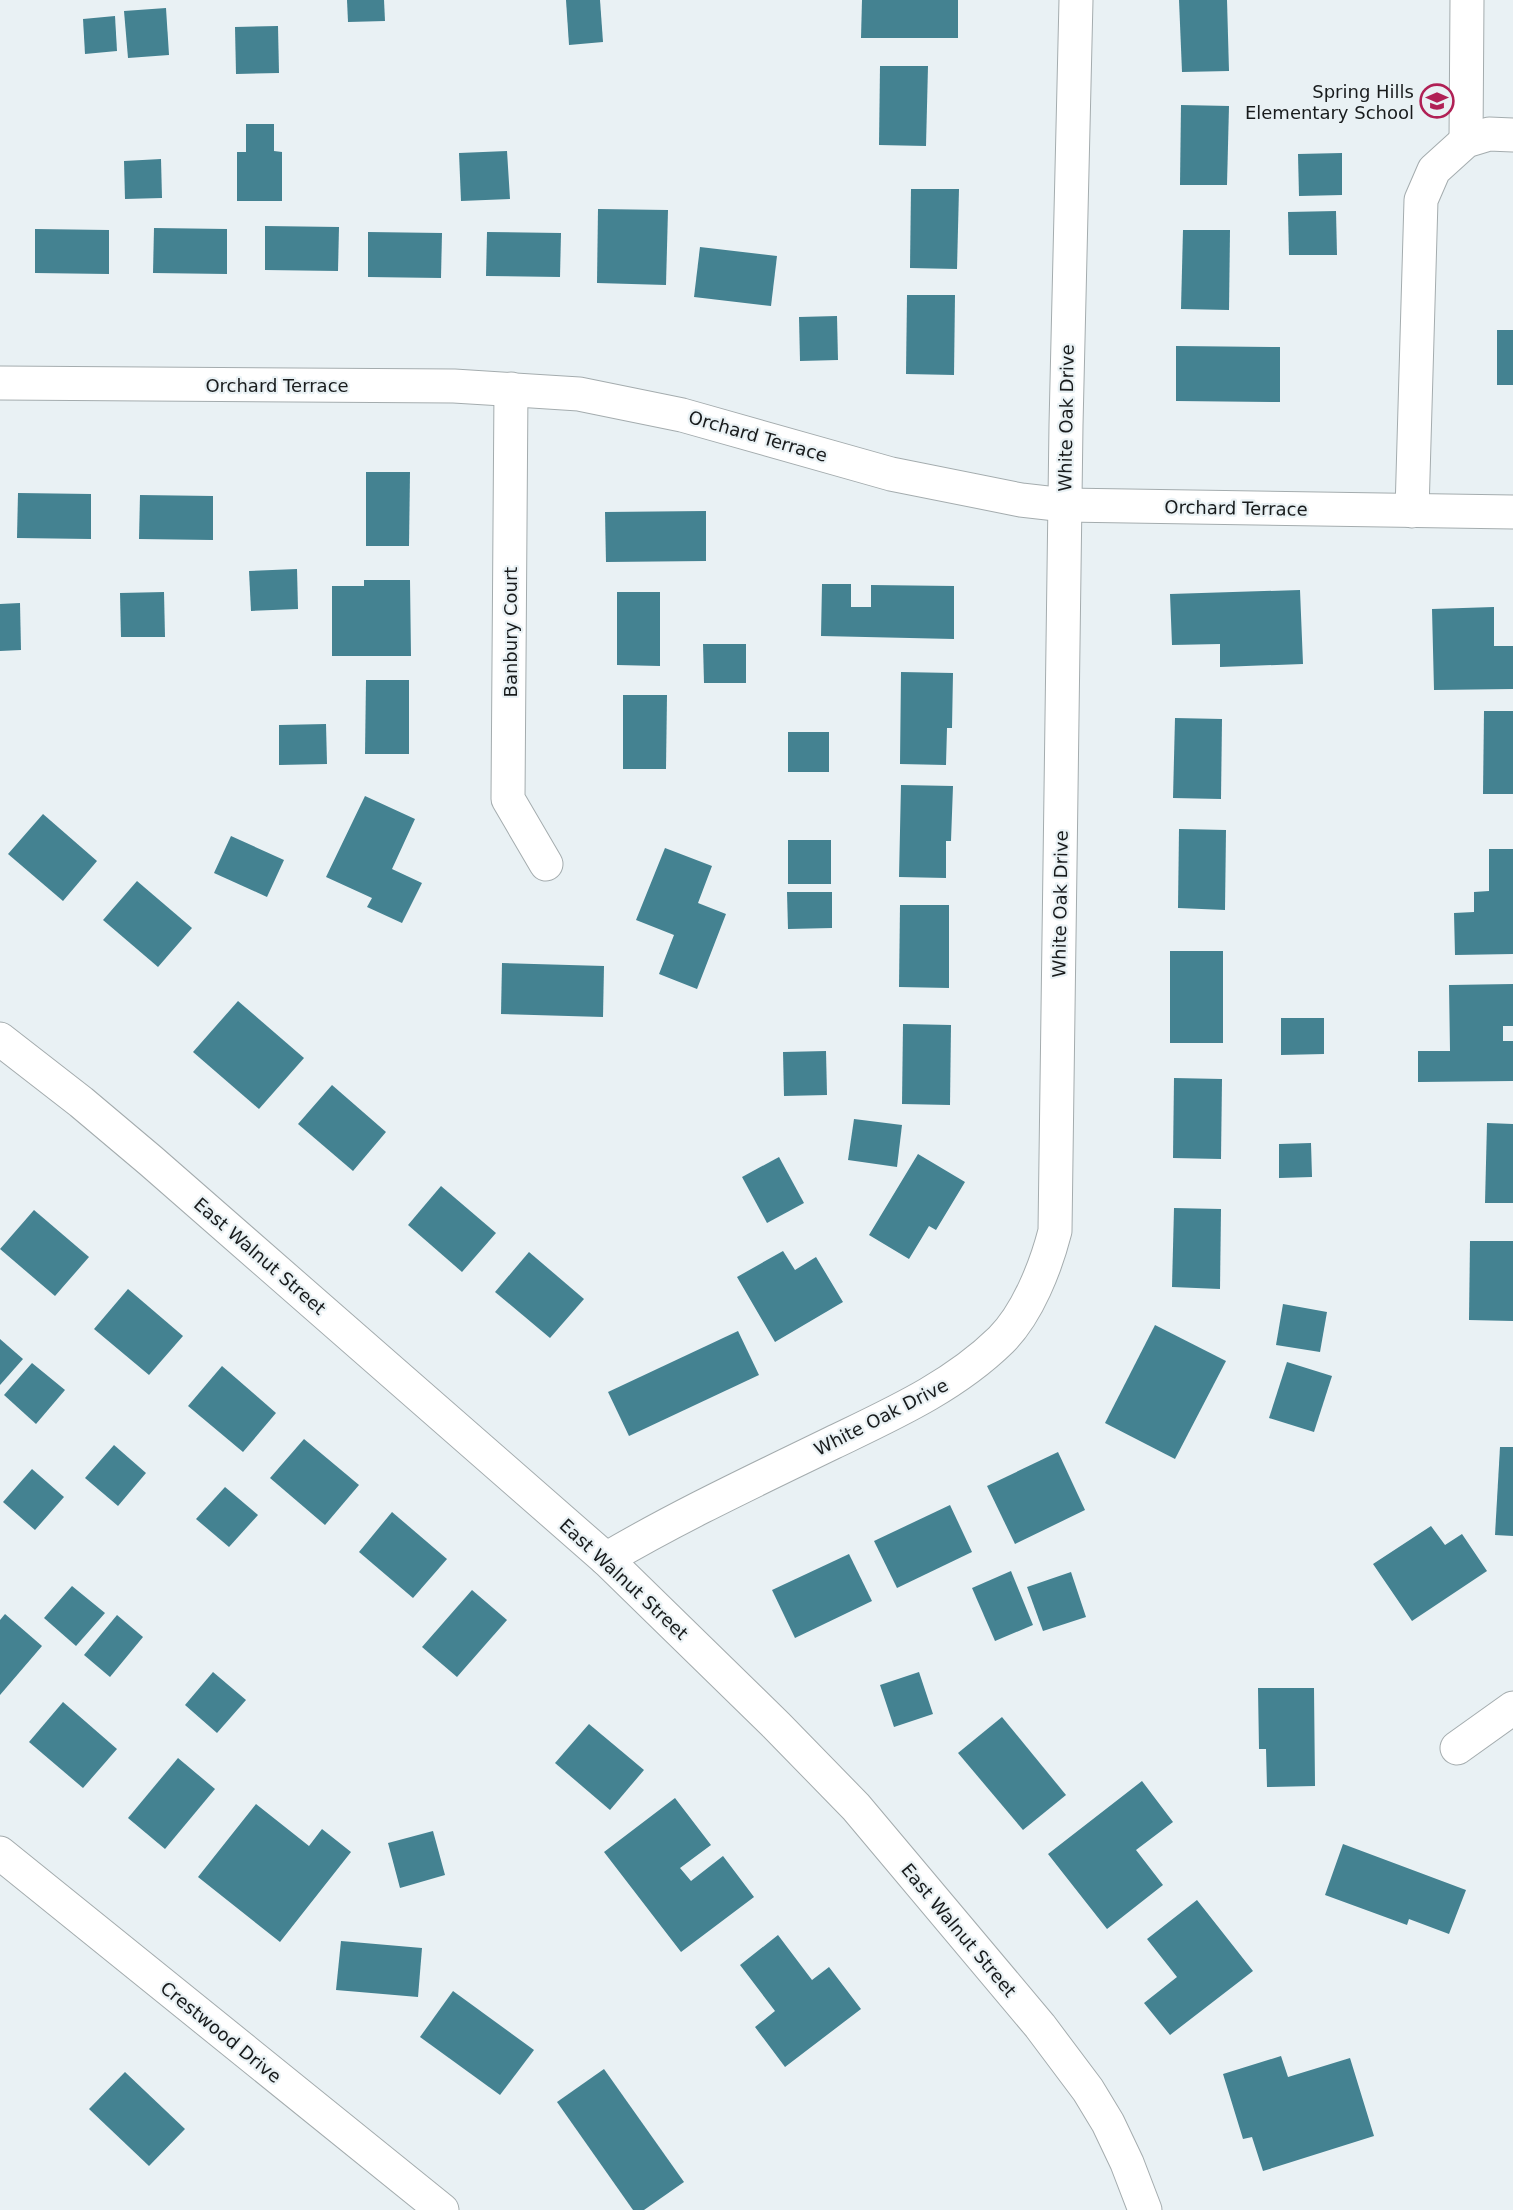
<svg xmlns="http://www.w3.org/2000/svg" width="1513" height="2210" viewBox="0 0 1513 2210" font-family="'DejaVu Sans',sans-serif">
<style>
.building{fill:#448291}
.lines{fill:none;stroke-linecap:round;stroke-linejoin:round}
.minor-casing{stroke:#a4acae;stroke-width:35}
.minor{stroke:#fff;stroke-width:33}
.labels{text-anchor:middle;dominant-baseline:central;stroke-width:4.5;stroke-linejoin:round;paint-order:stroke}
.poi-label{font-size:18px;fill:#181b1c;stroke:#e9f1f4;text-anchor:end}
.street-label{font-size:18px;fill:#181b1c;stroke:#e9f1f4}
</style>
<rect width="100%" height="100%" fill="#e9f1f4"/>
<!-- building -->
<g class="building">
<path d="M347 0H384L385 21 348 22Z"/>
<path d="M566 0H600L603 42 569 45Z"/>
<path d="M862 0H958V38H861Z"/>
<path d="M1179 0H1227L1229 71 1182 72Z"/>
<path d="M166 8 169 55 128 58 124 11Z"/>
<path d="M115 16 117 51 85 54 83 19Z"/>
<path d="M278 26 279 73 236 74 235 27Z"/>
<path d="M880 66H928L926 146 879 145Z"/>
<path d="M1181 105 1229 106 1227 185H1180Z"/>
<path d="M246 124H274V151L282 152V201H237V152H246Z"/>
<path d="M507 151 510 199 461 201 459 153Z"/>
<path d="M1342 153V195L1299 196 1298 154Z"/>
<path d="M161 159 162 198 125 199 124 161Z"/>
<path d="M911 189H959L957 269 910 268Z"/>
<path d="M598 209 668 210 666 285 597 283Z"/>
<path d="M1336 211 1337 255H1289L1288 212Z"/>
<path d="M265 226 339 227 338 271 265 270Z"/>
<path d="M154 228 227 229V274L153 273Z"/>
<path d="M35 229 109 230V274L35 273Z"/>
<path d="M1183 230H1230L1229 310 1181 309Z"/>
<path d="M368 232 442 233 441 278 368 277Z"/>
<path d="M487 232 561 233 560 277 486 276Z"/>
<path d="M700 247 777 256 771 306 694 297Z"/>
<path d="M907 295H955L954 375 906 374Z"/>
<path d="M837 316 838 360 800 361 799 317Z"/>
<rect x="1497" y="330" width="16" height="55"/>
<path d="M1176 346 1280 347V402L1176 401Z"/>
<path d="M366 472H410L409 546H366Z"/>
<path d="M18 493 91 494V539L17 538Z"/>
<path d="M140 495 213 496V540L139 539Z"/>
<path d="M706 511V561L606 562 605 512Z"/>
<path d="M297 569 298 609 251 611 249 571Z"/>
<path d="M364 580H410L411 656H332V586H364Z"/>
<path d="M822 584H851V607H871V585L954 586V639L821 636Z"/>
<path d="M1300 590 1303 664 1220 667V644L1172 645 1170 594Z"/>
<path d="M164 592 165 637H121L120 593Z"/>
<path d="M617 592H660V666L617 665Z"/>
<path d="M20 603 21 650 0 651V604Z"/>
<path d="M1494 607V646H1513V689L1434 690 1432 609Z"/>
<path d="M703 644H746V683H704Z"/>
<path d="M901 672 953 673 952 728H947L946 765 900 764Z"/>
<path d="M366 680H409V754H365Z"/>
<path d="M623 695H667L666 769H623Z"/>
<path d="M1484 711H1513V794H1483Z"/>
<path d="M1175 718 1222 719 1221 799 1173 798Z"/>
<path d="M326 724 327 764 279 765V725Z"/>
<rect x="788" y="732" width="41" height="40"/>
<path d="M901 785 953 786 951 841H946V878L899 877Z"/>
<path d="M365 796 415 819 392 869 422 883 402 923 367 907 372 898 326 877Z"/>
<path d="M43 814 97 861 63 901 8 854Z"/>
<path d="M1179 829 1226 830 1225 910 1178 908Z"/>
<path d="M231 836 284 860 267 897 214 873Z"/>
<rect x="788" y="840" width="43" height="44"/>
<path d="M665 848 712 866 698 903 726 914 697 989 659 974 674 935 636 920Z"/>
<path d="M1489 849H1513V954L1455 955 1454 913 1474 912V892L1489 891Z"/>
<path d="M137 881 192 928 158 967 103 920Z"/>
<path d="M787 892H832V928L788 929Z"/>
<path d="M900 905H949V988L899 987Z"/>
<rect x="1170" y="951" width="53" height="92"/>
<path d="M502 963 604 966 603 1017 501 1014Z"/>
<path d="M1513 984V1026H1503V1041H1513V1081L1418 1082V1051H1450L1449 985Z"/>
<path d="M238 1001 304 1058 259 1109 193 1052Z"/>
<path d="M1281 1018H1324V1054L1281 1055Z"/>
<path d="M903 1024 951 1025 950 1105 902 1104Z"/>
<path d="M826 1051 827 1095 784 1096 783 1052Z"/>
<path d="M1174 1078 1222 1079 1221 1159 1173 1158Z"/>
<path d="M332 1085 386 1132 353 1171 298 1124Z"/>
<path d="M854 1119 902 1125 897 1167 848 1160Z"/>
<path d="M1487 1123 1513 1124V1203H1485Z"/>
<path d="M1311 1143 1312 1177 1279 1178V1144Z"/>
<path d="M918 1154 965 1182 936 1230 929 1226 909 1259 869 1235Z"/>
<path d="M779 1157 804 1203 767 1223 742 1177Z"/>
<path d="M441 1186 496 1233 462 1272 408 1225Z"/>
<path d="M1174 1208 1221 1209 1220 1289 1172 1287Z"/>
<path d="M34 1210 89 1257 55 1296 0 1249Z"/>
<path d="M1470 1241H1513V1321L1469 1320Z"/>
<path d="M783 1251 795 1270 816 1257 843 1302 775 1342 737 1277Z"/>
<path d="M529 1252 584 1299 550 1338 495 1292Z"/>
<path d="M128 1289 183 1336 149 1375 94 1329Z"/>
<path d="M1283 1304 1327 1312 1320 1352 1276 1345Z"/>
<path d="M1155 1325 1226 1361 1175 1459 1105 1423Z"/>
<path d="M738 1331 759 1375 629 1436 608 1392Z"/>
<path d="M0 1339 23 1359 0 1385Z"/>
<path d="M1287 1362 1332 1376 1314 1432 1269 1418Z"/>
<path d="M32 1363 65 1390 36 1424 4 1395Z"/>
<path d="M222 1366 276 1413 243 1452 188 1406Z"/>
<path d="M304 1439 359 1485 325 1525 270 1478Z"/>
<path d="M114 1445 146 1473 118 1506 85 1478Z"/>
<path d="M1500 1447H1513V1536L1495 1535Z"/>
<path d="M1058 1452 1085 1510 1015 1544 987 1486Z"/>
<path d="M32 1469 64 1497 35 1530 3 1502Z"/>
<path d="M225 1487 258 1515 229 1547 196 1519Z"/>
<path d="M950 1505 972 1552 897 1588 874 1541Z"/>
<path d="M392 1512 447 1559 413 1598 359 1552Z"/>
<path d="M1431 1526 1445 1545 1462 1534 1487 1571 1412 1621 1373 1564Z"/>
<path d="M849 1554 872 1601 795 1638 772 1590Z"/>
<path d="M1011 1571 1033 1625 995 1641 972 1588Z"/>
<path d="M1071 1572 1086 1617 1043 1631 1027 1587Z"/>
<path d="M72 1586 105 1613 76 1646 44 1618Z"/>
<path d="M472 1590 507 1620 457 1677 422 1647Z"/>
<path d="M5 1614 42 1646 0 1695V1620Z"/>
<path d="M117 1615 143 1637 110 1677 84 1655Z"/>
<path d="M213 1672 246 1700 217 1733 185 1705Z"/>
<path d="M919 1672 933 1714 894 1727 880 1685Z"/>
<path d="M1258 1688H1314L1315 1786 1267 1787 1266 1749H1259Z"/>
<path d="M63 1702 117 1749 83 1788 29 1742Z"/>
<path d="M1002 1717 1066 1795 1023 1830 958 1753Z"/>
<path d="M589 1724 644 1770 610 1810 555 1763Z"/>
<path d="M178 1758 215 1789 165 1849 128 1818Z"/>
<path d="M1142 1781 1173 1822 1136 1850 1163 1885 1107 1929 1048 1854Z"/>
<path d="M675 1798 711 1845 680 1868 691 1881 723 1856 754 1897 681 1952 604 1852Z"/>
<path d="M256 1804 309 1846 322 1829 351 1852 280 1942 198 1877Z"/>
<path d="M433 1831 445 1875 400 1888 388 1843Z"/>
<path d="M1343 1844 1466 1890 1449 1934 1409 1919 1407 1925 1325 1895Z"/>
<path d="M1197 1900 1253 1971 1170 2035 1144 2003 1177 1977 1147 1939Z"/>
<path d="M778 1935 812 1980 829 1967 861 2009 785 2067 755 2027 775 2011 740 1965Z"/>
<path d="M341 1941 422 1948 418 1997 336 1990Z"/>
<path d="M453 1991 534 2050 500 2095 420 2037Z"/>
<path d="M1281 2056 1288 2077 1350 2058 1374 2136 1263 2171 1252 2137 1243 2139 1223 2074Z"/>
<path d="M604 2069 684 2182 644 2210H633L557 2102Z"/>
<path d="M125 2072 185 2129 149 2166 89 2109Z"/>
</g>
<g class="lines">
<defs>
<g id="minor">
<path d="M1466 141 1467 0"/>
<path d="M0 383 454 386 579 394 682 415 891 474 1021 500 1065 505 1513 512"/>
<path d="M511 389 508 799 546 864"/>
<path d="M1412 511 1421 200 1434 170 1466 141 1489 134 1513 135"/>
<path d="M0 1039 81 1102 151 1161 606 1559 776 1725 856 1807 1040 2026 1088 2090 1108 2123 1127 2163 1145 2210"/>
<path d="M606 1559C679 1516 756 1480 832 1443 892 1414 953 1387 1001 1340 1028 1313 1046 1266 1055 1231L1066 425 1076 0"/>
<path d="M1457 1748 1513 1708"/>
<path d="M0 1853 442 2210"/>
</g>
</defs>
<!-- minor casing -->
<use href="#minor" class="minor-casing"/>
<!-- minor -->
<use href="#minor" class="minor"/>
</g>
<!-- icons -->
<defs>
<symbol id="school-ring" viewBox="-11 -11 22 22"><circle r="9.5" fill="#e9f1f4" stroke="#b02055" stroke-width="1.5"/><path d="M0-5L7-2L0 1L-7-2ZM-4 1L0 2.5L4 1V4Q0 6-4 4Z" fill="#b02055"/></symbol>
</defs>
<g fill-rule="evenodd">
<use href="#school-ring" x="1418" y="82" width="38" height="38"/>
</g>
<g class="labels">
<!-- poi labels -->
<g class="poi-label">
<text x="1414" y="91">Spring Hills<tspan x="1414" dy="21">Elementary School</tspan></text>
</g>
<!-- street labels -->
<g class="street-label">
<text x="277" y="385">Orchard Terrace</text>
<text transform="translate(1066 418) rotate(-89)">White Oak Drive</text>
<text transform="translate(758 436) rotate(16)">Orchard Terrace</text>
<text transform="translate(1236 508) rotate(1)">Orchard Terrace</text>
<text transform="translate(510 632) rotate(-90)">Banbury Court</text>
<text transform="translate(1060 904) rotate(-89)">White Oak Drive</text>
<text transform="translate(260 1256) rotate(41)">East Walnut Street</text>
<text transform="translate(881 1417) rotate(-27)">White Oak Drive</text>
<text transform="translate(624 1579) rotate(43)">East Walnut Street</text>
<text transform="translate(959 1930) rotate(50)">East Walnut Street</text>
<text transform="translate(221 2032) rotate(39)">Crestwood Drive</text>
</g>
</g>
</svg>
